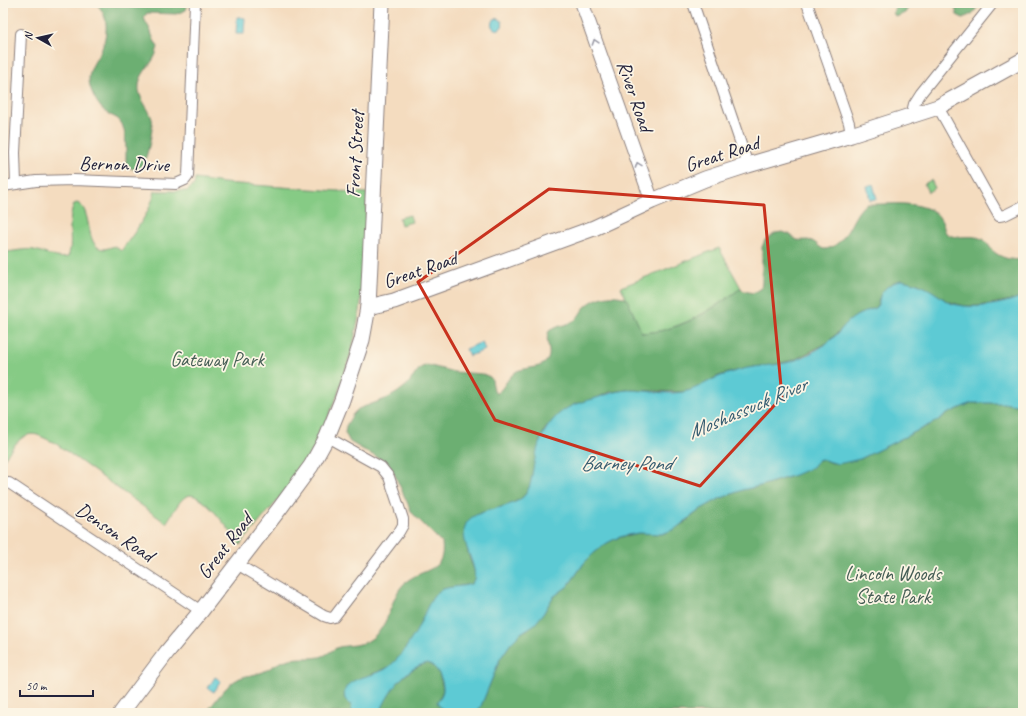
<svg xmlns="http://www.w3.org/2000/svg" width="1026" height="716" viewBox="0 0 1026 716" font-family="Caveat,sans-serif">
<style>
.green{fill:#86cb85;stroke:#547660}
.forest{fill:#6caf72;stroke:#476856}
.water{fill:#5dcad4;stroke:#407688}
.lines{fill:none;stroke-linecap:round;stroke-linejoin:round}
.minor-casing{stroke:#8b7f7d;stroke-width:12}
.tertiary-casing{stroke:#8b7f7d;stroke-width:15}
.secondary-casing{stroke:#8b7f7d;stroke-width:17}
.minor{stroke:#fff;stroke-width:10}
.tertiary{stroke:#fff;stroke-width:13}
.secondary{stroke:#fff;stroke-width:15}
.oneway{stroke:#9c9ca7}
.marked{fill:none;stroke:#c8321e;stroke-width:3;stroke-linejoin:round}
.labels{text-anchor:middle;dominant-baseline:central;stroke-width:3.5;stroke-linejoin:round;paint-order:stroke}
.street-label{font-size:20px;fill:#22223b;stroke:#fcf5e5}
.park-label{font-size:20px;fill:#455d55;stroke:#fcf5e5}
.water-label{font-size:21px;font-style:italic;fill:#375d71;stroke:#fcf5e5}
</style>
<rect width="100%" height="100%" fill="#fcf5e5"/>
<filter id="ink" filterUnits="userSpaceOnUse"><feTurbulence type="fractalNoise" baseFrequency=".025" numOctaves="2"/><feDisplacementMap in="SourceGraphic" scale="8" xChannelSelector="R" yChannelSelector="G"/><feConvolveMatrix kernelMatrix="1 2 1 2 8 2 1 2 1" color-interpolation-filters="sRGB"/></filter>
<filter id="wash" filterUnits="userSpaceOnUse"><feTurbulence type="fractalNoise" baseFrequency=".012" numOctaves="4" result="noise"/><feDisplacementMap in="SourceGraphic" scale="16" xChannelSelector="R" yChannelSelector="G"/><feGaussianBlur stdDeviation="0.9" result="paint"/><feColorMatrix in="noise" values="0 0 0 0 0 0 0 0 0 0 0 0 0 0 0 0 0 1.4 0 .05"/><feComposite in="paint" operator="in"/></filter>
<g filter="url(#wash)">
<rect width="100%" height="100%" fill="#f4dcbf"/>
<!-- green -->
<g class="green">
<path d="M195 179 224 183 367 193 365 251 360 311 352 350 337 396 317 444 284 493 240 545C233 535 199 485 185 497 178 502 172 515 166 523L55 443C50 441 45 438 40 436 23 428 12 449 3 460V252C13 252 26 248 34 250 45 252 57 260 68 257 72 247 70 238 70 227 70 219 71 212 74 204L77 203C93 208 84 247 103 249 107 249 111 247 115 246L121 251C135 232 150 213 155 191H187L194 185Z"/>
<path d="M931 180 935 188 928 192 924 184Z"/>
<path d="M410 215 412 222 401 225 399 218Z"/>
<path d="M719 248 741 288C718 305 695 321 667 329 659 332 650 332 642 333L621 287Z"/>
</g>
<!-- forest -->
<g class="forest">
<path d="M95 3H115L117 6 123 3H188L186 10 176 14 147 13 144 17C145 23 149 26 151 32 153 38 154 41 158 47 157 50 156 55 154 58 149 67 140 74 139 85 137 98 149 107 152 119 154 126 147 165 139 168 134 171 129 168 126 164 126 153 127 129 120 121 117 117 111 116 107 113 98 107 89 90 89 79 90 65 97 60 102 48 108 32 109 14 95 3Z"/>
<path d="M896 3H911L905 13 896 17 893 13Z"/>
<path d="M954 3H981L972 14 963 18 957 15Z"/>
<path d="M866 204C885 205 908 201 926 208 935 211 939 215 943 224 944 227 944 230 946 233 954 241 971 233 982 239 986 241 989 246 992 250 1000 258 1012 261 1023 259V296L1016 299 991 304 977 306H964L947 301 936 294 918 284 901 280 894 282 882 292 877 305 875 308 858 315 848 322 827 343 794 360 773 365 753 367 728 373 716 377 697 389 681 392 627 390 610 392 594 399 575 404 560 413 545 429 540 440 531 482 528 491 522 498 511 504 482 513 472 518 466 524C467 534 466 546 469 556 471 565 480 576 471 584L443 589 431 600 415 635 398 658 389 667 370 675 344 696C346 703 353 704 352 713H206C216 701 225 685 240 678 247 675 256 675 263 672 273 667 277 662 290 659 300 657 311 659 320 657 328 655 332 649 339 647 349 645 359 646 368 641 393 626 388 596 407 581 424 568 446 572 442 543L412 513 393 471 385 462 350 442 345 433 346 426 353 414 358 409 388 398 398 392 407 385 420 368 427 365 454 372 483 374 490 377 492 380 494 391 496 394C505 388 507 377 517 371 527 367 543 369 548 359 552 350 544 340 549 331 556 326 564 326 572 322 578 319 580 313 584 308 594 297 614 292 627 299L642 333C650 332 659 332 667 329 695 322 718 305 741 288L744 291 753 293 761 288 762 283V247L765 240 776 233 782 232 789 234 797 240C802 241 807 239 812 241 817 243 820 249 825 249 828 249 831 247 834 246 851 235 852 214 866 204Z"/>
<path d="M971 403H1003L1023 406V713H476L481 706 500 659 511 643 521 633 528 629 543 614 553 597 568 586 584 563 594 553 607 543 617 538 639 533 662 534 684 523 701 509 719 499 742 490 760 486 795 475 821 459 825 460 832 463 860 459 935 422 947 414Z"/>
<path d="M428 663C439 667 441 679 443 690L440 697 450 712 453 713H380C388 692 405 668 428 663Z"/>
</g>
<!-- water -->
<g class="water">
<path d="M237 17 245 18 244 34H236Z"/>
<circle cx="497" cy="24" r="5.5"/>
<path d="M873 184 877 199 870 200 867 186Z"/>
<path d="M901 280C913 282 925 286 935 293 940 296 943 299 948 302 968 311 1003 305 1023 296V406L1003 403H971L947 414 935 422 860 459 838 464 821 459 818 460 813 467 795 475 760 486 742 490 719 499 701 509 675 529 662 534 639 533 627 535 617 538 607 543 594 553 584 563 568 586 553 597 543 614 535 624 521 633 511 643 500 659 481 706 476 713C464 713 442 716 437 702 439 699 443 694 443 690 444 681 437 666 428 663 405 667 388 693 380 713H352L351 705 345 699C340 679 365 678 379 672 385 670 389 667 394 662 402 655 408 644 414 635 423 622 428 595 443 589 452 586 462 587 471 584 484 572 457 543 466 524 474 508 509 510 523 497 531 489 531 479 533 469 537 446 542 429 560 413 570 405 581 402 593 399 606 395 614 391 628 390 645 390 666 395 683 392 699 389 711 378 727 374 736 371 745 368 754 367 767 365 780 365 793 361 806 356 822 348 832 339 839 333 843 326 849 321 854 317 859 314 865 312 868 310 873 310 876 307 879 304 879 300 880 296 884 287 892 283 901 280Z"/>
<path d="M482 342 485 350 469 356 466 349Z"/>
<path d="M215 677 221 681 214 692 208 688Z"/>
</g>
</g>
<g filter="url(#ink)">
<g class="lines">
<defs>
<g id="minor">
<path d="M693 3 748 165"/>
<path d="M807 3 849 123 851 135"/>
<path d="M938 107 999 216 1005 215 1023 206"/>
<path d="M911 116 914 104 921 93 993 3"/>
<path d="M16 184 15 153 21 34"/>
<path d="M3 186 36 181 74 180 176 184 185 180 188 176 195 3"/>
<path d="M9 483 201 611"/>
<path d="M237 564 324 616 330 618 334 617 399 532 403 525V519L389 477 381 467 327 437"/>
</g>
<path id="tertiary" d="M582 3 652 201"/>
<g id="secondary">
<path d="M368 307 394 301 594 228 652 201 705 179 748 165 851 135 938 107 1023 60"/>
<path d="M121 713 167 652 201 611 280 508 311 466 327 437 342 400 362 340 368 307 382 3"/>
</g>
</defs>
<!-- minor casing -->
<use href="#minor" class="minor-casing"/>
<!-- tertiary casing -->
<use href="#tertiary" class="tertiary-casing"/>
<!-- secondary casing -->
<use href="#secondary" class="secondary-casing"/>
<!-- minor -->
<use href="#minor" class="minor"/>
<!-- tertiary -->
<use href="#tertiary" class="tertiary"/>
<!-- secondary -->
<use href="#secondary" class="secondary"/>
</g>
<!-- one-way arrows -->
<defs><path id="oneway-chevron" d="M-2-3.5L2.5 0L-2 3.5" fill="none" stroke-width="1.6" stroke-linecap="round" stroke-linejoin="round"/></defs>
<g class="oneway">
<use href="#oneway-chevron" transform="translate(595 42) rotate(-108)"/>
<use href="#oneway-chevron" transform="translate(638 165) rotate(-110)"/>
</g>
</g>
<!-- marked area -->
<path class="marked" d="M549 189 764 205 782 397 700 486 495 420 418 282Z"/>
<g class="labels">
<!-- street labels -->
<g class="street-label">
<text transform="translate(635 96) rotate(71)">River Road</text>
<text transform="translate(355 154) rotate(-87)">Front Street</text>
<text transform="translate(722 154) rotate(-18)">Great Road</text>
<text transform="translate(124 164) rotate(1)">Bernon Drive</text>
<text transform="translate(420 270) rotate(-19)">Great Road</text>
<text transform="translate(115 532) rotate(34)">Denson Road</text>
<text transform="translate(225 546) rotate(-52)">Great Road</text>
</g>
<!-- park labels -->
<g class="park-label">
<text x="217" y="359">Gateway Park</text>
<text x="893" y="573">Lincoln Woods<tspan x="893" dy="23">State Park</tspan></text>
</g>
<!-- water labels -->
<g class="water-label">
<text transform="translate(747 408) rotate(-23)">Moshassuck River</text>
<text x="626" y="463">Barney Pond</text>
</g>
</g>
<!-- margin -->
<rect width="1026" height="716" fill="none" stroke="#fcf5e5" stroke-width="16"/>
<!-- north arrow -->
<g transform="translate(38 38) rotate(278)" stroke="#fcf5e5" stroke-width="3" paint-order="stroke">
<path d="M0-3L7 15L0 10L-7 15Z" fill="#22223b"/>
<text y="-6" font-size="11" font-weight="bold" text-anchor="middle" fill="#22223b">N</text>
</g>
<!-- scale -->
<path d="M20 690v6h73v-6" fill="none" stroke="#22223b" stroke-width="2"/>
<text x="26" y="690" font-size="12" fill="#22223b" stroke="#fcf5e5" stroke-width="3" paint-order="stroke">50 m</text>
</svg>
